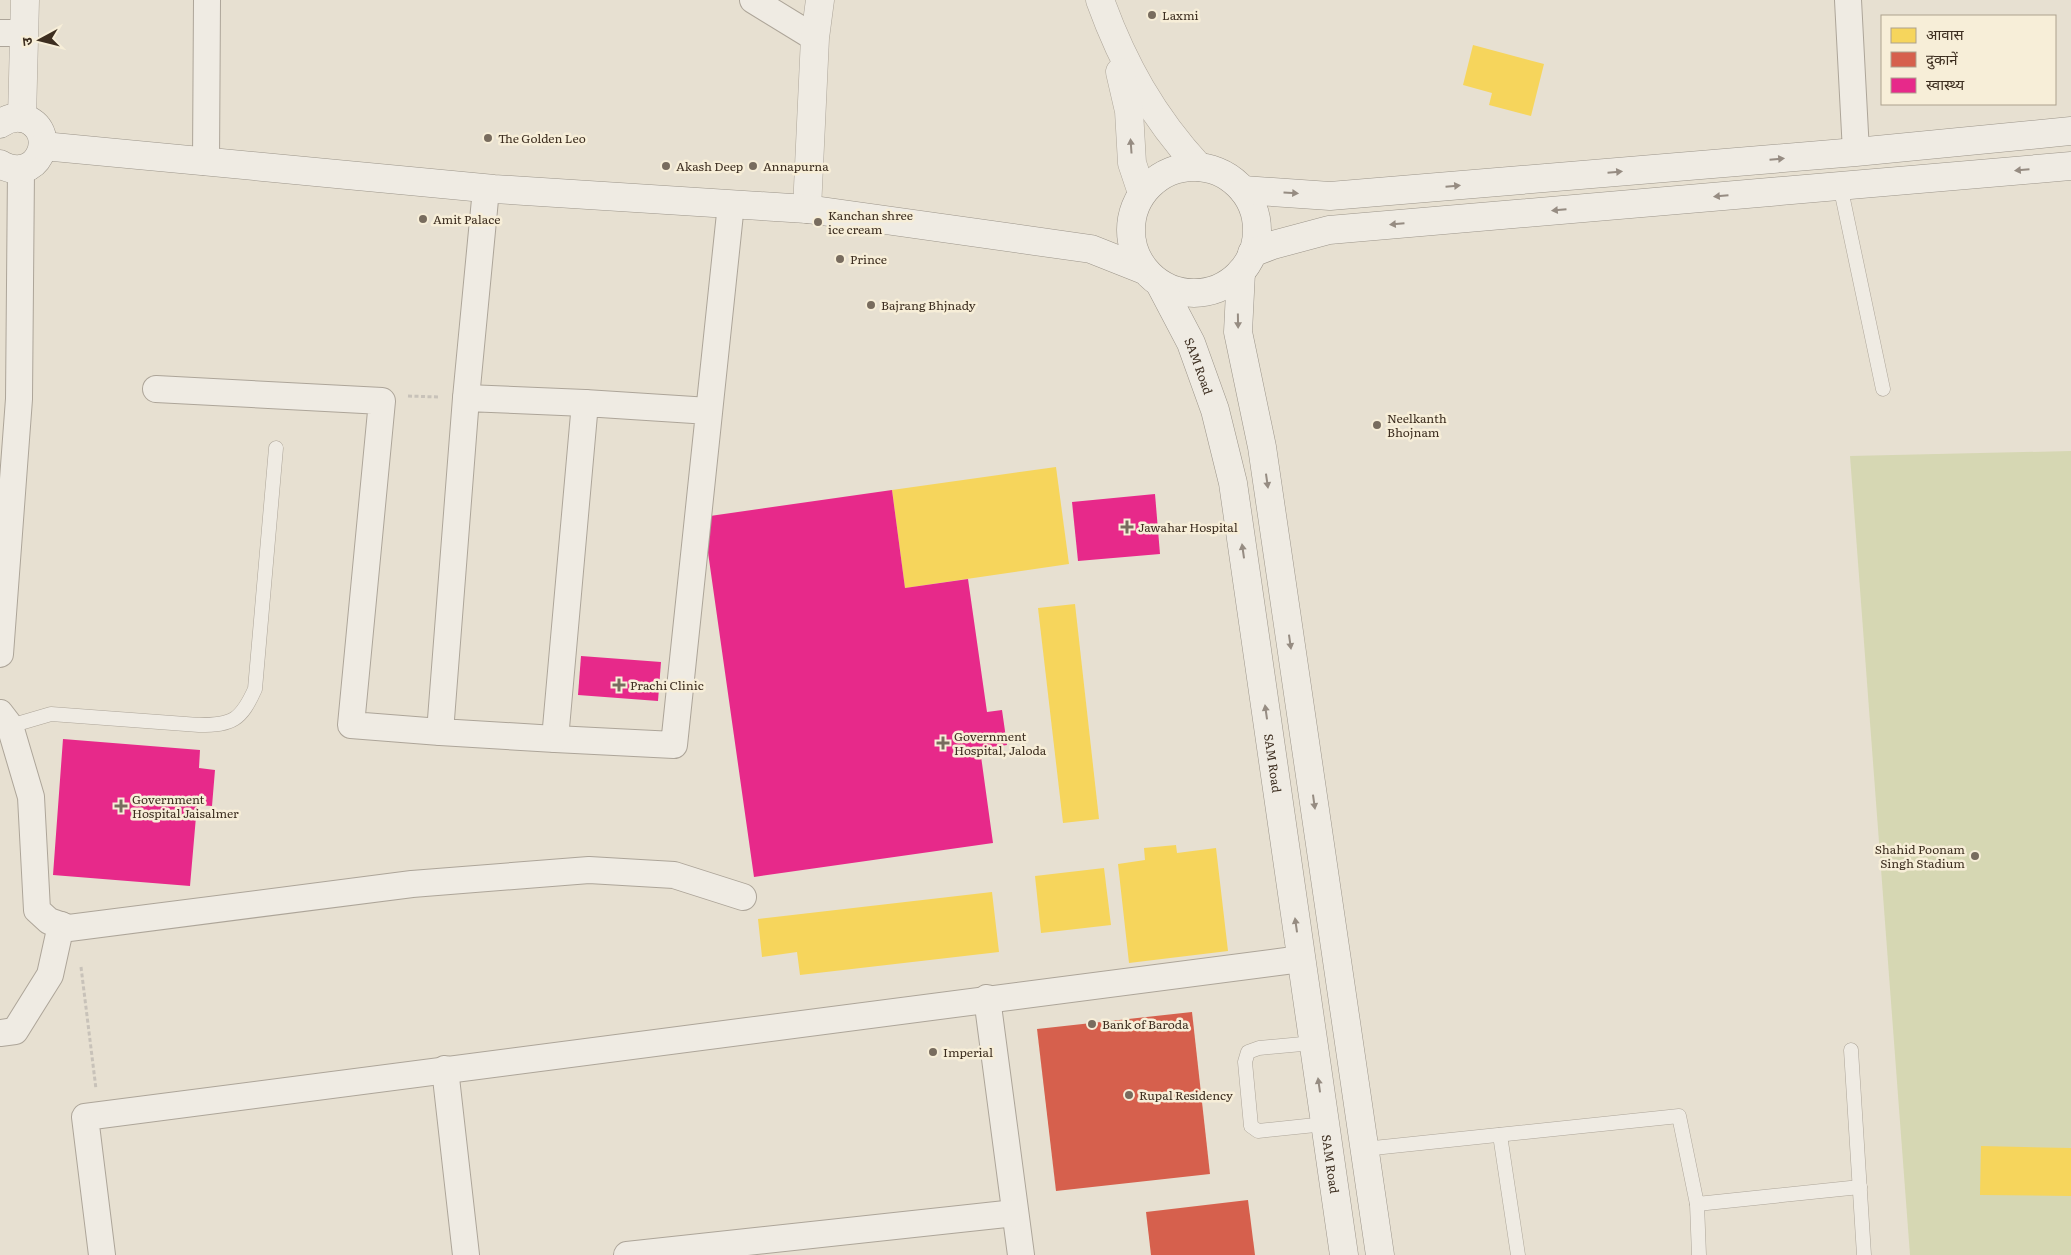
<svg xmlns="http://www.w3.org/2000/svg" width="2071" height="1255" viewBox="0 0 2071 1255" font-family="Literata,'Noto Sans Devanagari',serif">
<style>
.green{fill:#d6d7b3}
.homes{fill:#f6d55c}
.shops{fill:#d6604d}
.health{fill:#e7298a}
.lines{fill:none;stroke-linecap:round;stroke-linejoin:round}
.service-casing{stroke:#ada599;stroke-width:15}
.minor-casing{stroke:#ada599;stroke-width:28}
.tertiary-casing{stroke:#ada599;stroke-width:29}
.secondary-casing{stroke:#9c958a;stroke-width:29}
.path{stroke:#c8c2b9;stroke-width:3;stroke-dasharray:4 2.5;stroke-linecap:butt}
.service{stroke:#efebe3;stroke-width:14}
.minor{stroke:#efebe3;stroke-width:26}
.tertiary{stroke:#efebe3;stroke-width:28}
.secondary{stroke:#efebe3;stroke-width:28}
.oneway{fill:#968c82}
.poi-dot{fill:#786c5e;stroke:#f7eed8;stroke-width:2}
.labels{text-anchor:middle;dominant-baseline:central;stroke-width:5;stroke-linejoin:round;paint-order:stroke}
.poi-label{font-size:12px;fill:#3d2e20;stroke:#f7eed8;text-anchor:start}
.street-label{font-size:12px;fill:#3d2e20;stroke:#f7eed8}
</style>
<rect width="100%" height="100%" fill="#e7e0d1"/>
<!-- green -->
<path class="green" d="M2071 451V1255H1910L1850 456Z"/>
<!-- homes -->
<g class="homes">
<path d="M1473 45 1544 64 1531 116 1489 105 1492 93 1463 85Z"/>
<path d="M1056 467 1069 564 905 588 892 490Z"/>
<path d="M1075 604 1099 819 1063 823 1038 608Z"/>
<path d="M1176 845 1177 853 1216 848 1228 951 1129 963 1118 864 1145 860 1144 848Z"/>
<path d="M1104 868 1111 925 1041 933 1035 876Z"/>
<path d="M992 892 999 952 800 975 797 952 762 957 758 919Z"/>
<path d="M1981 1146 2071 1148V1196L1980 1195Z"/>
</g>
<!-- shops -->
<g class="shops">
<path d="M1192 1012 1210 1174 1056 1191 1037 1029Z"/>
<path d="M1248 1200 1255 1255H1151L1146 1212Z"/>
</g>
<!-- health -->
<g class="health">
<path d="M892 490 905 588 968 579 987 712 1002 710 1007 745 980 749 993 843 754 877 703 517Z"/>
<path d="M1155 494 1160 554 1078 561 1072 502Z"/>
<path d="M581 656 661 662 658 701 578 695Z"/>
<path d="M63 739 200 750 199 768 215 770 212 806 197 805 190 886 53 875Z"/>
</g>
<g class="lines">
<defs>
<g id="service">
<path d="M1840 185 1883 389"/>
<path d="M10 726 51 714 199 725C233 725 241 720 255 689L276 448"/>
<path d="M1313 1043 1259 1048 1248 1052 1245 1062 1251 1126 1258 1131 1325 1124"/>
<path d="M1851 1050 1864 1255"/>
<path d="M1500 1135 1518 1255"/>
<path d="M1364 1149 1679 1116 1697 1204 1860 1187"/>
<path d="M1697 1204 1699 1255"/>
</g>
<g id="minor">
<path d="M753 0 815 38"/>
<path d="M1848 0 1856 152"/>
<path d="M0 33H24"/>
<path d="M206 162 207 0"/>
<path d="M156 389 382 401 351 725 440 732"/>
<path d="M466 398 486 189"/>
<path d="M709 411 585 403 555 739 674 745 731 204"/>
<path d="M0 654 19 399 21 170"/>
<path d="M0 713 10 726 31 797 37 910 49 921 69 928 412 884 589 870 674 875 743 897"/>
<path d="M555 739 440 732 466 398 585 403"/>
<path d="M987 998 1021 1255"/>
<path d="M0 1033 15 1031 50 975 61 925"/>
<path d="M445 1069 466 1255"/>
<path d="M102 1255 85 1117 1301 959"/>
<path d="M627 1255 1015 1213"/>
</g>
<g id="tertiary">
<path d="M1100 0C1123 64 1153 117 1199 167"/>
<path d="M1120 72 1129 111 1132 163 1142 193"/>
<path d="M22 118 25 0"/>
<path d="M807 209 815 38 820 0"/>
</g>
<g id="secondary">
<path d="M0 124C8 118 17 116 26 119 60 133 37 186 0 164"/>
<path d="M43 146 494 189 807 209 1091 249 1144 270"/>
<circle cx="1194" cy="230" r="63"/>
<path d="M1243 190 1330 196 1856 152 2071 131"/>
<path d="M1252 253 1273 245 1329 230 2071 166"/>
<path d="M1241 272 1238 332 1262 447 1380 1255"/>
<path id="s1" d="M1160 284 1191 343 1215 410 1233 483 1344 1255"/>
</g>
</defs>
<!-- service casing -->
<use href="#service" class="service-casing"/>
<!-- minor casing -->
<use href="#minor" class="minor-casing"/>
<!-- tertiary casing -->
<use href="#tertiary" class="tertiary-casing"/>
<!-- secondary casing -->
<use href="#secondary" class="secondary-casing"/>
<!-- path -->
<g class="path">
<path d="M408 396 439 397"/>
<path d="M81 967 96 1089"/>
</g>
<!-- service -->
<use href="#service" class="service"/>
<!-- minor -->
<use href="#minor" class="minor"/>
<!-- tertiary -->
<use href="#tertiary" class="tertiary"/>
<!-- secondary -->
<use href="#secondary" class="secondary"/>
</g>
<!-- one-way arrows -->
<defs><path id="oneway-solid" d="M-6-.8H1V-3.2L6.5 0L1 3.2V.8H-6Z" transform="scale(1.25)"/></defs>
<g class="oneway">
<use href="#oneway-solid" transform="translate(1131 146) rotate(-94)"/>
<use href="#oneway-solid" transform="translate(1777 159) rotate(-5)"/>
<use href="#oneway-solid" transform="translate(2022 170) rotate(175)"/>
<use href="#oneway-solid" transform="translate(1615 172) rotate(-5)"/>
<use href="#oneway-solid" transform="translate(1453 186) rotate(-5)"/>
<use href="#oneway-solid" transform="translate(1291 193) rotate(4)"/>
<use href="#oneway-solid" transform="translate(1721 196) rotate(175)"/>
<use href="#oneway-solid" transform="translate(1559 210) rotate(175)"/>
<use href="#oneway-solid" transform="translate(1397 224) rotate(175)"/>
<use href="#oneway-solid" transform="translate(1238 321) rotate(89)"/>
<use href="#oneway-solid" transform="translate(1267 481) rotate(82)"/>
<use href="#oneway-solid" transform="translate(1243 551) rotate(-98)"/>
<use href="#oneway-solid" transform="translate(1290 642) rotate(82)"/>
<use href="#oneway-solid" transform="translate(1266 712) rotate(-98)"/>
<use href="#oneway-solid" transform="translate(1314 802) rotate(82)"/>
<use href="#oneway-solid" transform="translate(1296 925) rotate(-98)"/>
<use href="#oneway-solid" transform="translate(1319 1085) rotate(-98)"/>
</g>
<!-- markers -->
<g class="poi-dot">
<circle cx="1152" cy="15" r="5"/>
<circle cx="488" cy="138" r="5"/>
<circle cx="666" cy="166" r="5"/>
<circle cx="753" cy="166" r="5"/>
<circle cx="423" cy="219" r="5"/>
<circle cx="818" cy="222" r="5"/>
<circle cx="840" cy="259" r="5"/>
<circle cx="871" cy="305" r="5"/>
<circle cx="1377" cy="425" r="5"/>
<path d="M1124.5 519.5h5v5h5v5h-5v5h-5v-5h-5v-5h5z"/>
<path d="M616.5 677.5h5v5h5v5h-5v5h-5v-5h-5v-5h5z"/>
<path d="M940.5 735.5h5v5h5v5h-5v5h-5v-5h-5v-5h5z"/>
<path d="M118.5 798.5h5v5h5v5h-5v5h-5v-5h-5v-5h5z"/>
<circle cx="1975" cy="856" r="5"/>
<circle cx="1092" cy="1024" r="5"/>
<circle cx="933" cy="1052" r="5"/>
<circle cx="1129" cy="1095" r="5"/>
</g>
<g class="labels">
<!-- poi labels -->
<g class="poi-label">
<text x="1162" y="15">Laxmi</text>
<text x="498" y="138">The Golden Leo</text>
<text x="676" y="166">Akash Deep</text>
<text x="763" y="166">Annapurna</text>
<text x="828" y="215">Kanchan shree<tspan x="828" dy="14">ice cream</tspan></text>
<text x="433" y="219">Amit Palace</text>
<text x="850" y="259">Prince</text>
<text x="881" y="305">Bajrang Bhjnady</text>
<text x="1387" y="418">Neelkanth<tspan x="1387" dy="14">Bhojnam</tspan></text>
<text x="1138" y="527">Jawahar Hospital</text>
<text x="630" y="685">Prachi Clinic</text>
<text x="954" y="736">Government<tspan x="954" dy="14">Hospital, Jaloda</tspan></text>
<text x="132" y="799">Government<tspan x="132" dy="14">Hospital Jaisalmer</tspan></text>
<text x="1965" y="849" text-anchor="end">Shahid Poonam<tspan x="1965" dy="14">Singh Stadium</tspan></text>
<text x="1102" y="1024">Bank of Baroda</text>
<text x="943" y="1052">Imperial</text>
<text x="1139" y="1095">Rupal Residency</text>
</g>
<!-- street labels -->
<g class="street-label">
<text stroke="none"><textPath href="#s1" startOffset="91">SAM Road</textPath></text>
<text stroke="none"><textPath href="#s1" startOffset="496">SAM Road</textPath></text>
<text stroke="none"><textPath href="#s1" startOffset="901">SAM Road</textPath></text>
</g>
</g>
<!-- legend -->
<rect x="1881" y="15" width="175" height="90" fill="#f7eed8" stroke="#ada18e"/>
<rect x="1891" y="28" width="25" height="15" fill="#f6d55c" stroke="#ada18e"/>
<text x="1926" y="40" font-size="15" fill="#3d2e20">आवास</text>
<rect x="1891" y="52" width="25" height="15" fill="#d6604d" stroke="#ada18e"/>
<text x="1926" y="65" font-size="15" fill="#3d2e20">दुकानें</text>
<rect x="1891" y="78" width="25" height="15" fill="#e7298a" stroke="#ada18e"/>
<text x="1926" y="90" font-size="15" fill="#3d2e20">स्वास्थ्य</text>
<!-- north arrow -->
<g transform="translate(40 40) rotate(263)" stroke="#f7eed8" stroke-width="4" paint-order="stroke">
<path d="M0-4L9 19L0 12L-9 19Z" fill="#3d2e20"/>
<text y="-8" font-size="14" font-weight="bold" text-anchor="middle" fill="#3d2e20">उ</text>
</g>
</svg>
